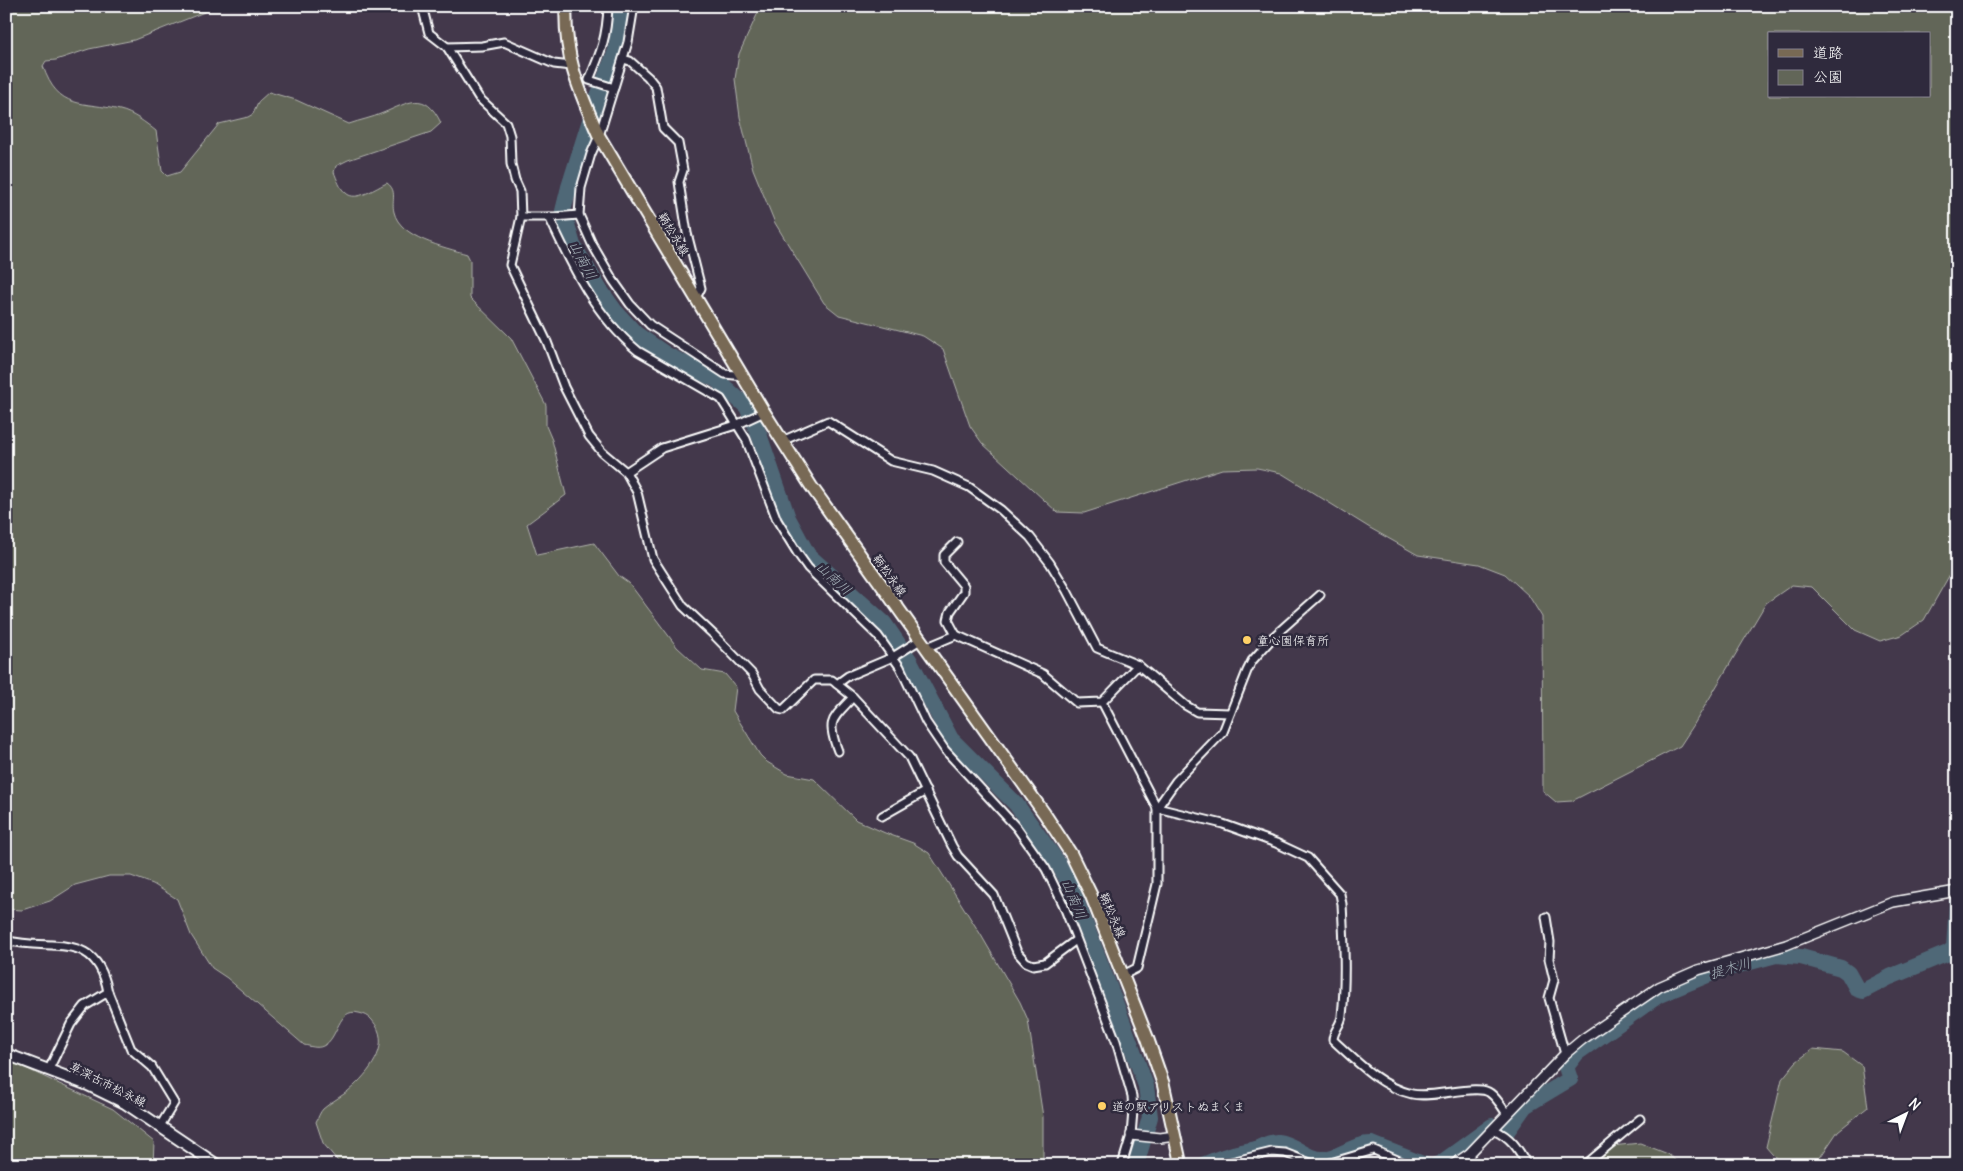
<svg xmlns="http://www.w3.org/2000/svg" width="1963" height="1171" viewBox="0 0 1963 1171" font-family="Delius,'Klee One',sans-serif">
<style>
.green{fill:#626658;stroke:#b0b2ac;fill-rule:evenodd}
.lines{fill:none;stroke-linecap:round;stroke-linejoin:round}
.river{stroke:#4f6877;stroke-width:16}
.minor-casing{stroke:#fff;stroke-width:11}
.tertiary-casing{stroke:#fff;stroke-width:12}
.secondary-casing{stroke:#fff;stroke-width:14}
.primary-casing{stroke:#fff;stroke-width:15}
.minor{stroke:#2f2a3d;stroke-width:7}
.tertiary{stroke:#2f2a3d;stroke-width:9}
.secondary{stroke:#2f2a3d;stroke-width:10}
.primary{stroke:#786954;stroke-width:11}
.poi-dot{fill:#ffd166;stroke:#2f2a3d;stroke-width:2}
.labels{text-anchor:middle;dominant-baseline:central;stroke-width:5;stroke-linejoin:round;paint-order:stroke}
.street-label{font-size:12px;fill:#fff;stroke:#2f2a3d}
.poi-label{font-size:12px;fill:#fff;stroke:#2f2a3d;text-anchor:start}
.water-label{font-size:14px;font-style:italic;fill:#a7b4bb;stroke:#2f2a3d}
</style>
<rect width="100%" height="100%" fill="#43384b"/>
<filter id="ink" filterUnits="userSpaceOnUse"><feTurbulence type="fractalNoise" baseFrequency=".02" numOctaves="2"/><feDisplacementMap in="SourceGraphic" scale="10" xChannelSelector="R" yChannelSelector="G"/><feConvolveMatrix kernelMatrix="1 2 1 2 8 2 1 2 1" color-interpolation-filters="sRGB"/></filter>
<g filter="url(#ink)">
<!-- green -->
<g class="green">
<path d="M6 6H88L108 10 134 6H204L207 11 134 40 89 49 56 60 46 61 43 66C58 111 83 101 120 110 133 113 146 123 156 131L162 171 167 176 180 172 219 124 248 117 253 114 259 101 269 92 296 100 349 124C360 120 372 118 383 113 408 103 425 89 441 123L431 132 348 160 336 166 334 172C337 179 340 189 346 193 356 203 377 187 387 183 398 191 391 200 394 212 400 238 444 247 467 254L470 260V298L511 338 546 405V426L552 440 566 495 527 524 537 555 594 543 619 576 629 583 677 647 702 670 725 674 736 687 733 711 760 755 767 762 787 774 814 779 856 820 885 833 913 843 929 853 981 935 1020 1002 1028 1020 1043 1117V1165H341L323 1143 316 1122C318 1118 320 1112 323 1109 333 1100 345 1095 354 1086 372 1069 392 1043 372 1020 369 1016 364 1014 359 1013 337 1007 339 1039 323 1046 317 1049 310 1046 304 1045L227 978 212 968 191 935 177 899 153 884 131 876H109L75 885 50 901 22 910 6 909Z"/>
<path d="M761 6H1957V536L1949 576 1924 620 1902 635 1880 641 1855 630 1812 587 1792 585 1766 603 1693 726 1680 746 1572 801 1556 802 1543 791 1542 617 1529 596 1505 574 1479 564 1418 555 1370 528 1281 473 1257 468 1222 469 1084 513 1057 512 982 443 970 426 943 349 923 336 839 315 824 303 775 223 753 169 740 117 735 79 739 54ZM1769 34H1929V96H1769Z"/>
<path d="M1813 1049 1843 1052 1862 1066 1868 1107 1838 1131 1815 1165C1788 1165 1784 1169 1766 1147L1782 1079 1796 1062Z"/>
<path d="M6 1059 113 1109 154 1142 153 1165H6Z"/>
<path d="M1640 1143 1668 1154 1680 1165H1595L1612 1146Z"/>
</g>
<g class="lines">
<!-- river -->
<g class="river">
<path d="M622 6 616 51 596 101 569 187 563 211 573 245 600 290 615 311 635 333 667 355 717 380 747 407 760 437 788 518 808 555 884 623 910 661 951 739 1016 804 1058 863 1071 887 1119 1012 1146 1086 1150 1117 1136 1165"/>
<path d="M1506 1128 1508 1130 1525 1106 1570 1079 1566 1067 1577 1053 1659 995 1717 971 1776 955 1801 957 1841 968 1848 973 1857 989 1863 991 1890 977 1948 953 1954 948 1957 903"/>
<path d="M1203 1165C1213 1161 1223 1156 1233 1154 1240 1152 1248 1151 1256 1149 1262 1146 1271 1141 1278 1142 1295 1144 1306 1160 1324 1159 1342 1157 1355 1143 1372 1144L1425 1165"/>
<path d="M1436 1165 1441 1163 1492 1126"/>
</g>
<defs>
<g id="minor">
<path d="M422 6 429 33 447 47 479 98 506 123 510 136 511 164 515 180 520 191 521 217 510 265 547 342 564 387 589 436 602 452 626 472 637 492 653 559 683 606 714 635 752 674 760 689 779 709 783 710 814 680H832L837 684 848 676 893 657 920 640"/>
<path d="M608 6C607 37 601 52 589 80L614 88"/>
<path d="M634 6 628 42 599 136 591 154 581 188 579 215 592 244 613 280 630 304 650 325 725 374 743 376"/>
<path d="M447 47 482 46 504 42 554 64 571 66"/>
<path d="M623 59 630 61 648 77 656 87 663 128 678 143 683 170 679 182 687 233 701 288 696 298"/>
<path d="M521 217H554L579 215"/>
<path d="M549 217C572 266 595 316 638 351L721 399 746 439 777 520 798 554 808 568 878 636 900 667 926 722 945 750 1017 828 1046 869 1063 904 1116 1041 1132 1096 1133 1111 1131 1135 1122 1165"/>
<path d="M782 441 828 421 891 461 933 471 969 487 1001 510 1030 537 1050 563 1067 591 1097 648 1138 665 1185 705 1197 712 1230 713"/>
<path d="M626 472 662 448 736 425 764 412"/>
<path d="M1320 595 1274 636 1252 661 1247 671 1223 732 1176 781 1157 808 1223 824 1276 843 1308 858 1340 894 1342 904C1344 941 1346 978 1342 1016 1341 1025 1333 1031 1333 1040 1356 1061 1381 1087 1412 1094 1432 1099 1479 1083 1490 1093 1497 1098 1502 1107 1507 1114"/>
<path d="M956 635 948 620 950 612 964 592V586L944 562V555L957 542"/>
<path d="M925 648 956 635 1043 674 1077 703 1102 702 1138 665"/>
<path d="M837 684 853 697 909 757 952 846 958 856 994 895 1017 952 1026 962 1033 965 1045 963 1076 940"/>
<path d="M1102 702 1157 808V884L1137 968 1123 975"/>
<path d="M838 751C826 720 832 720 853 697"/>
<path d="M882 816 926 791"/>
<path d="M1546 917 1550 942 1549 959 1554 980 1549 998 1565 1054"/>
<path d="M6 940C51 953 96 928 108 992L85 1006 71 1024 49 1069"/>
<path d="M108 992 131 1049 152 1067 174 1103 160 1126"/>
<path d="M1493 1129C1511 1137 1518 1148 1527 1165"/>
<path d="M1469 1154V1165"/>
<path d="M1219 1165 1272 1152 1285 1153 1313 1164H1327L1374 1150 1409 1165"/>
<path d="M1585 1165 1640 1119"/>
</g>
<g id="tertiary">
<path d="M1131 1135 1160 1138 1175 1136"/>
<path d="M1453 1165 1469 1154 1565 1054 1583 1039 1659 987 1698 970 1786 945 1893 902 1957 891"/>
</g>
<path id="secondary" d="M6 1054 88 1085 125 1103 217 1165"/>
<path id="primary" d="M566 6C564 58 579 90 599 136L764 412 811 486 1044 813 1071 854 1091 895 1147 1037 1163 1083 1181 1165"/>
</defs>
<!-- minor casing -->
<use href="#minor" class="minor-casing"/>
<!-- tertiary casing -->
<use href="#tertiary" class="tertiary-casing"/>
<!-- secondary casing -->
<use href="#secondary" class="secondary-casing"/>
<!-- primary casing -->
<use href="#primary" class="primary-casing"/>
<!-- minor -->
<use href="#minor" class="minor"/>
<!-- tertiary -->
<use href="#tertiary" class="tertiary"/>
<!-- secondary -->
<use href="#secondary" class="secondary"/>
<!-- primary -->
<use href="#primary" class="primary"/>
</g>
</g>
<!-- markers -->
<g class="poi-dot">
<circle cx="1247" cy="640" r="5"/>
<circle cx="1102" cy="1106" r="5"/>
</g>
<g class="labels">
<!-- street labels -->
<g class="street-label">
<text transform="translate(674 234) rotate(59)">鞆松永線</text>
<text transform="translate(890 575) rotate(55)">鞆松永線</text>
<text transform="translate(1113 915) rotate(67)">鞆松永線</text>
<text transform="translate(108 1084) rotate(27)">草深古市松永線</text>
</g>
<!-- poi labels -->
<g class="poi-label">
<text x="1257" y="640">童心園保育所</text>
<text x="1112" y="1106">道の駅アリストぬまくま</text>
</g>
<!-- water labels -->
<g class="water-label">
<text transform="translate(583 260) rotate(62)">山南川</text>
<text transform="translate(834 578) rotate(42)">山南川</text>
<text transform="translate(1074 899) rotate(67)">山南川</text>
<text transform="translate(1730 968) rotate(-17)">提木川</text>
</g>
</g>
<!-- margin -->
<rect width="1963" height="1171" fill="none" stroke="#2f2a3d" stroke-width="25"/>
<rect x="12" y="12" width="1938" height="1146" fill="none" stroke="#fff" stroke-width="2" filter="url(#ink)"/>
<!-- legend -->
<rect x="1768" y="32" width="162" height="65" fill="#2f2a3d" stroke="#827f8b"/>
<rect x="1778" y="49" width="25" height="8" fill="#786954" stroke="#827f8b"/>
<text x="1813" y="58" font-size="15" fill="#ffffff">道路</text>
<rect x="1778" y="70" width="25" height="15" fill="#626658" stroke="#827f8b"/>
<text x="1813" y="82" font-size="15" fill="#ffffff">公園</text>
<!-- north arrow -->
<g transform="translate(1906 1114) rotate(42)" stroke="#2f2a3d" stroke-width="4" paint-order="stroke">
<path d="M0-4L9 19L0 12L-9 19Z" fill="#ffffff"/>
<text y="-8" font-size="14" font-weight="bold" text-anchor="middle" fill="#ffffff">N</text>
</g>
</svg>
